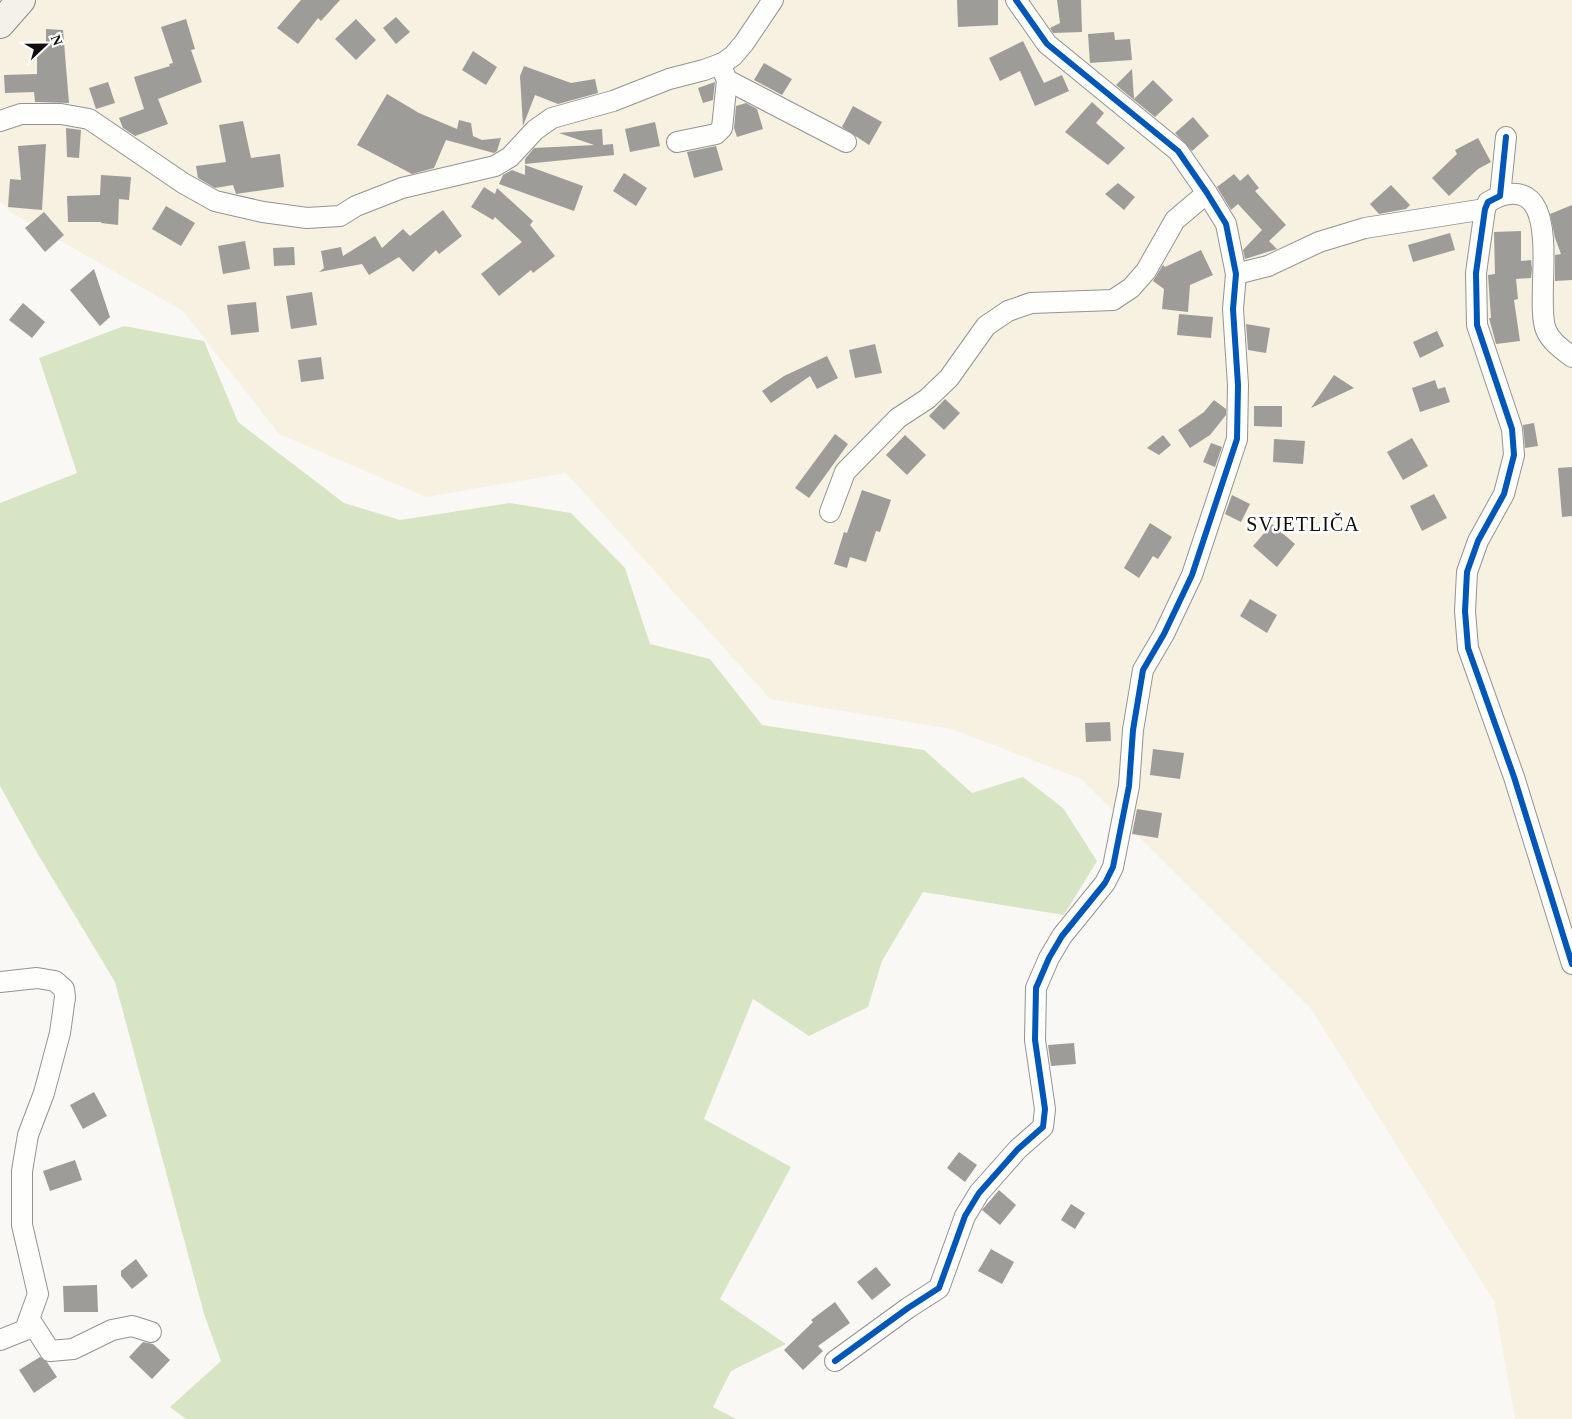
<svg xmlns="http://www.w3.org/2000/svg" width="1572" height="1419" viewBox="0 0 1572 1419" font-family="'Times New Roman',serif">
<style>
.farmland{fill:#f6f1e1}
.forest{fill:#d8e5c4}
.building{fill:#9e9c99}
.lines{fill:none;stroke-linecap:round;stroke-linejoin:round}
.street-casing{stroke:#949392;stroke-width:22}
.secondary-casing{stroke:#8b8a88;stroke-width:30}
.street{stroke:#fefefd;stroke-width:20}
.secondary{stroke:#f4f1eb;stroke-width:28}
.cycleway-casing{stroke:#fff;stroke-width:9}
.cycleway{stroke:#0057b8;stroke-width:6}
.labels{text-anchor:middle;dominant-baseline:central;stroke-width:5;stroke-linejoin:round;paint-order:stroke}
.quarter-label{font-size:20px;letter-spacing:1px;fill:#0e0e0e;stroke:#fff}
</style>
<rect width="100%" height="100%" fill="#faf8f4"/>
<!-- farmland -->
<path class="farmland" d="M0 0H1572V1419H1515L1494 1301 1312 1010 1081 779 952 729 770 699 566 473 426 497 279 434 183 311 12 213 0 202Z"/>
<!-- forest -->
<path class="forest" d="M124 326 204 341 238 422 344 503 400 520 510 503 571 513 625 568 650 644 710 659 762 725 924 750 972 793 1023 777 1063 808 1097 861 1064 915 923 892 882 961 868 1007 809 1036 753 999 704 1119 791 1167 720 1299 786 1344 731 1371 713 1407 736 1419H186L170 1407 221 1361 204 1314 115 982 36 851 0 786V503L77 473 39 358Z"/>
<!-- building -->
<g class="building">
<path d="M301 0H340L321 21 318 18 298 44 277 28Z"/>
<path d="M957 0H998V25L958 27Z"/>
<path d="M1057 0H1081L1082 32 1053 33 1050 28 1060 23Z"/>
<path d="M396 17 410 32 396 44 383 28Z"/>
<path d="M186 19 195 49 191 50 202 82 158 99 168 124 135 136 123 128 119 118 144 109 134 77 170 66 169 64 173 63 161 27Z"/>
<path d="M356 19 376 40 356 60 335 39Z"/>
<path d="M46 29 63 30 69 103 35 102 34 92 5 93 4 75 37 74V42H46Z"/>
<path d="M1114 32 1115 40 1130 39 1132 60 1090 63 1088 34Z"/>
<path d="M1023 41 1044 83 1062 75 1069 91 1035 106 1020 71 1000 81 989 58Z"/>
<path d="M473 51 497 67 486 85 462 70Z"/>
<path d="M764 63 792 79 782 95 754 80Z"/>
<path d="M524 66 571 83 595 79 598 93 558 104 535 95 523 126 520 76Z"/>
<path d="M1132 69 1134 99 1153 80 1173 100 1155 117 1116 85Z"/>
<path d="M108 82 115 103 96 109 89 88Z"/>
<path d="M715 82 713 100 703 103 698 88Z"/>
<path d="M387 94 419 113 457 129 459 120 471 123 473 136 482 140 501 138 497 151 494 153 446 140 434 168 412 174 357 145Z"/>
<path d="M1092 102 1104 113 1096 123 1125 148 1108 165 1065 132Z"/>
<path d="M746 103 757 109 763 129 737 137 734 128 736 106Z"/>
<path d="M853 106 882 122 869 145 842 127Z"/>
<path d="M1193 117 1209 136 1192 151 1175 133Z"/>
<path d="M243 121 251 158 280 154 284 187 236 194 233 185 215 188 198 178 196 166 226 162 219 125Z"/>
<path d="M655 122 660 146 630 152 625 129Z"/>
<path d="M66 128 81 130 79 158 67 157Z"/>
<path d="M602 129 603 145 613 144 614 155 525 164V159L534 148 594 145 559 133Z"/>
<path d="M1478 138 1491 162 1478 169 1449 196 1432 178 1457 154 1455 150Z"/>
<path d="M46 144 42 210 8 207 10 179 21 180 18 146Z"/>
<path d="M716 146 723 170 694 178 687 152Z"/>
<path d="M525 165 583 186 574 211 499 184 503 175 512 170 525 175Z"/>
<path d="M624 173 647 188 636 206 613 191Z"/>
<path d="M1234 174 1240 181 1248 174 1259 188 1255 191 1286 225 1269 241 1277 249 1245 259 1243 250 1262 230 1238 204 1231 210 1217 187Z"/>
<path d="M101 175 131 177 129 200 119 199 118 225 101 223V222H68L67 196 100 195Z"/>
<path d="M1118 183 1135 197 1124 210 1105 194Z"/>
<path d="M1391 185 1410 205 1406 209 1379 214 1370 204Z"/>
<path d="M484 187 495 194 497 188 533 221 530 225 555 256 533 273 531 270 499 296 481 274 522 242 495 217 493 220 471 207Z"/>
<path d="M1572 205V280L1555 281V255L1561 254 1555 238 1550 214Z"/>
<path d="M166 206 195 223 181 246 152 229Z"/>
<path d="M443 210 462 236 439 254 436 250 413 272 399 257 369 275 362 264 319 272 324 268 321 251 341 247 343 256 375 236 382 248 403 229 410 236Z"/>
<path d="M44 212 64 235 45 252 25 228Z"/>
<path d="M1521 231V261L1531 260 1532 269 1531 278 1516 279 1518 299 1514 300 1520 341 1496 344 1489 318H1491L1488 275 1495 274 1494 232Z"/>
<path d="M1450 233 1455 250 1413 262 1408 245Z"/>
<path d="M245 241 250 269 223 274 218 246Z"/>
<path d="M294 247 295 265 274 266 273 248Z"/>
<path d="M1201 250 1213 275 1190 285 1188 312 1162 309 1164 289 1153 281 1163 265 1165 267Z"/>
<path d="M94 269 110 317 100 326 70 290Z"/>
<path d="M312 292 317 325 291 329 286 296Z"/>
<path d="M256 302 259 332 231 335 227 305Z"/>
<path d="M23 303 45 322 32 338 9 320Z"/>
<path d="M1179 314 1213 317 1211 338 1177 335Z"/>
<path d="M1246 324 1270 328 1266 353 1248 350Z"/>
<path d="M1437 331 1444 346 1420 358 1413 342Z"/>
<path d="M875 344 882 373 855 378 849 350Z"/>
<path d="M827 356 838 378 817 389 810 376 771 403 762 391 784 376Z"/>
<path d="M321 357 324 379 301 382 298 360Z"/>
<path d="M1334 375 1354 388 1311 408Z"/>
<path d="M1435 380 1438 389 1445 387 1450 402 1420 412 1412 388Z"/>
<path d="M945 399 960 413 944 430 929 416Z"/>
<path d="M1214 400 1226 409V415L1210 435 1190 448 1178 430 1204 412Z"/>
<path d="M1254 406H1282V427L1254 426Z"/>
<path d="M1534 423 1538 446 1525 448 1523 425Z"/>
<path d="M835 434 848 444 809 498 795 488Z"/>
<path d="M905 435 926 455 907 475 886 455Z"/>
<path d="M1163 435 1171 445 1159 455 1147 448Z"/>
<path d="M1412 438 1428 466 1403 480 1387 452Z"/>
<path d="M1274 439 1305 441 1303 464 1273 462Z"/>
<path d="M1211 443 1222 447 1215 467 1203 462Z"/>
<path d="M1572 467V516L1562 517 1558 468Z"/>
<path d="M862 490 891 500 880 532 876 531 866 562 850 557 847 568 834 564 844 532 847 533Z"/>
<path d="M1434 494 1447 518 1422 531 1410 506Z"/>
<path d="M1232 495 1250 504 1241 522 1225 514Z"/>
<path d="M1150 523 1172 537 1158 559 1153 556 1139 578 1124 568Z"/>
<path d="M1272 524 1295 544 1277 567 1253 546Z"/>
<path d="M1250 599 1277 615 1267 633 1240 616Z"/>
<path d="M1110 722 1111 741 1086 742 1085 723Z"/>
<path d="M1153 749 1184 753 1180 779 1150 775Z"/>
<path d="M1137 809 1162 813 1158 838 1132 834Z"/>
<path d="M1074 1043 1076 1064 1051 1066 1048 1045Z"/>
<path d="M94 1092 107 1116 83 1129 70 1105Z"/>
<path d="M959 1152 977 1165 965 1182 947 1168Z"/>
<path d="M75 1160 82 1180 50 1191 43 1171Z"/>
<path d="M999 1190 1016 1205 1000 1225 982 1210Z"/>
<path d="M1071 1204 1085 1213 1075 1229 1061 1220Z"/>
<path d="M991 1249 1014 1262 1002 1284 978 1271Z"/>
<path d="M136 1259 148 1276 132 1289 121 1276V1271Z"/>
<path d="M876 1267 891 1285 872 1300 857 1282Z"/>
<path d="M97 1285 98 1312H64L63 1286Z"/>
<path d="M835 1302 850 1323 818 1346 823 1351 803 1370 784 1350 813 1322 811 1320Z"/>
<path d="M143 1342 153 1344 170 1360 152 1379 129 1357Z"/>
<path d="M40 1357 47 1362 57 1377 34 1393 19 1370Z"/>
</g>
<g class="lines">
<defs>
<g id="street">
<path d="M720 64 727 80 846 142"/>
<path d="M0 121 21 114H61L89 119 183 183 215 201 263 212 307 218 340 216 356 206 402 188 495 166 510 157 535 130 552 118 613 101 669 79 704 70 723 63 733 56 744 43 773 0"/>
<path d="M1506 137 1500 196 1488 202 1485 209 1476 273 1477 325 1512 429 1514 455 1504 494 1478 541 1467 572 1465 611 1468 648 1514 777 1572 964"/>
<path d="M677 142 716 134 722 128 727 80"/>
<path d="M1500 196C1567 176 1533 299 1546 330 1551 342 1562 349 1572 357"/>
<path d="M1236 274 1268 266 1319 242 1365 228 1485 209"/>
<path d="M830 512 845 472 898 418 927 399 949 378 986 326 1008 311 1031 303 1113 300 1131 288 1146 271 1175 220 1207 193"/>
<path d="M0 982 37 978 55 981 64 989 65 997 60 1033 44 1093 28 1135 22 1171V1225L38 1294 25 1330 0 1340"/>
<path d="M30 1320 50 1351 73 1349 112 1330 132 1326 151 1332"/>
<path d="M835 1361 908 1308 939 1288 965 1216 979 1193 1018 1149 1043 1127 1045 1109 1035 1040 1036 988 1049 958 1062 936 1105 883 1113 867 1129 786 1133 730 1143 670 1164 634 1192 575 1237 439 1238 385 1233 309 1236 274 1226 224 1207 193 1178 151 1047 44 1016 0"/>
</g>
<path id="secondary" d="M0 24 21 0"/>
</defs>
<!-- street casing -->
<use href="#street" class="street-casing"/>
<!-- secondary casing -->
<use href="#secondary" class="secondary-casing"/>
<!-- street -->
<use href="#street" class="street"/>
<!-- secondary -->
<use href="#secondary" class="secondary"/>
<defs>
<g id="cycleway">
<path d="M1506 137 1500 196 1488 202 1485 209 1476 273 1477 325 1512 429 1514 455 1504 494 1478 541 1467 572 1465 611 1468 648 1514 777 1572 964"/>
<path d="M835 1361 908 1308 939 1288 965 1216 979 1193 1018 1149 1043 1127 1045 1109 1035 1040 1036 988 1049 958 1062 936 1105 883 1113 867 1129 786 1133 730 1143 670 1164 634 1192 575 1237 439 1238 385 1233 309 1236 274 1226 224 1207 193 1178 151 1047 44 1016 0"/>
</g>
</defs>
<!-- cycleway casing -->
<use href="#cycleway" class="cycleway-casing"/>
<!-- cycleway -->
<use href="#cycleway" class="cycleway"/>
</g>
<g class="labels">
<!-- quarter labels -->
<g class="quarter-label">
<text x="1303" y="524">SVJETLIČA</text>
</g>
</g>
<!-- north arrow -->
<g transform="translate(45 45) rotate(68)" stroke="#ffffff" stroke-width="4" paint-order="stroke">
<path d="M0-4L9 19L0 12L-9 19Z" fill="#0e0e0e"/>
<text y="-8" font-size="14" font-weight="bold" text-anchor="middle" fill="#0e0e0e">N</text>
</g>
</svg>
